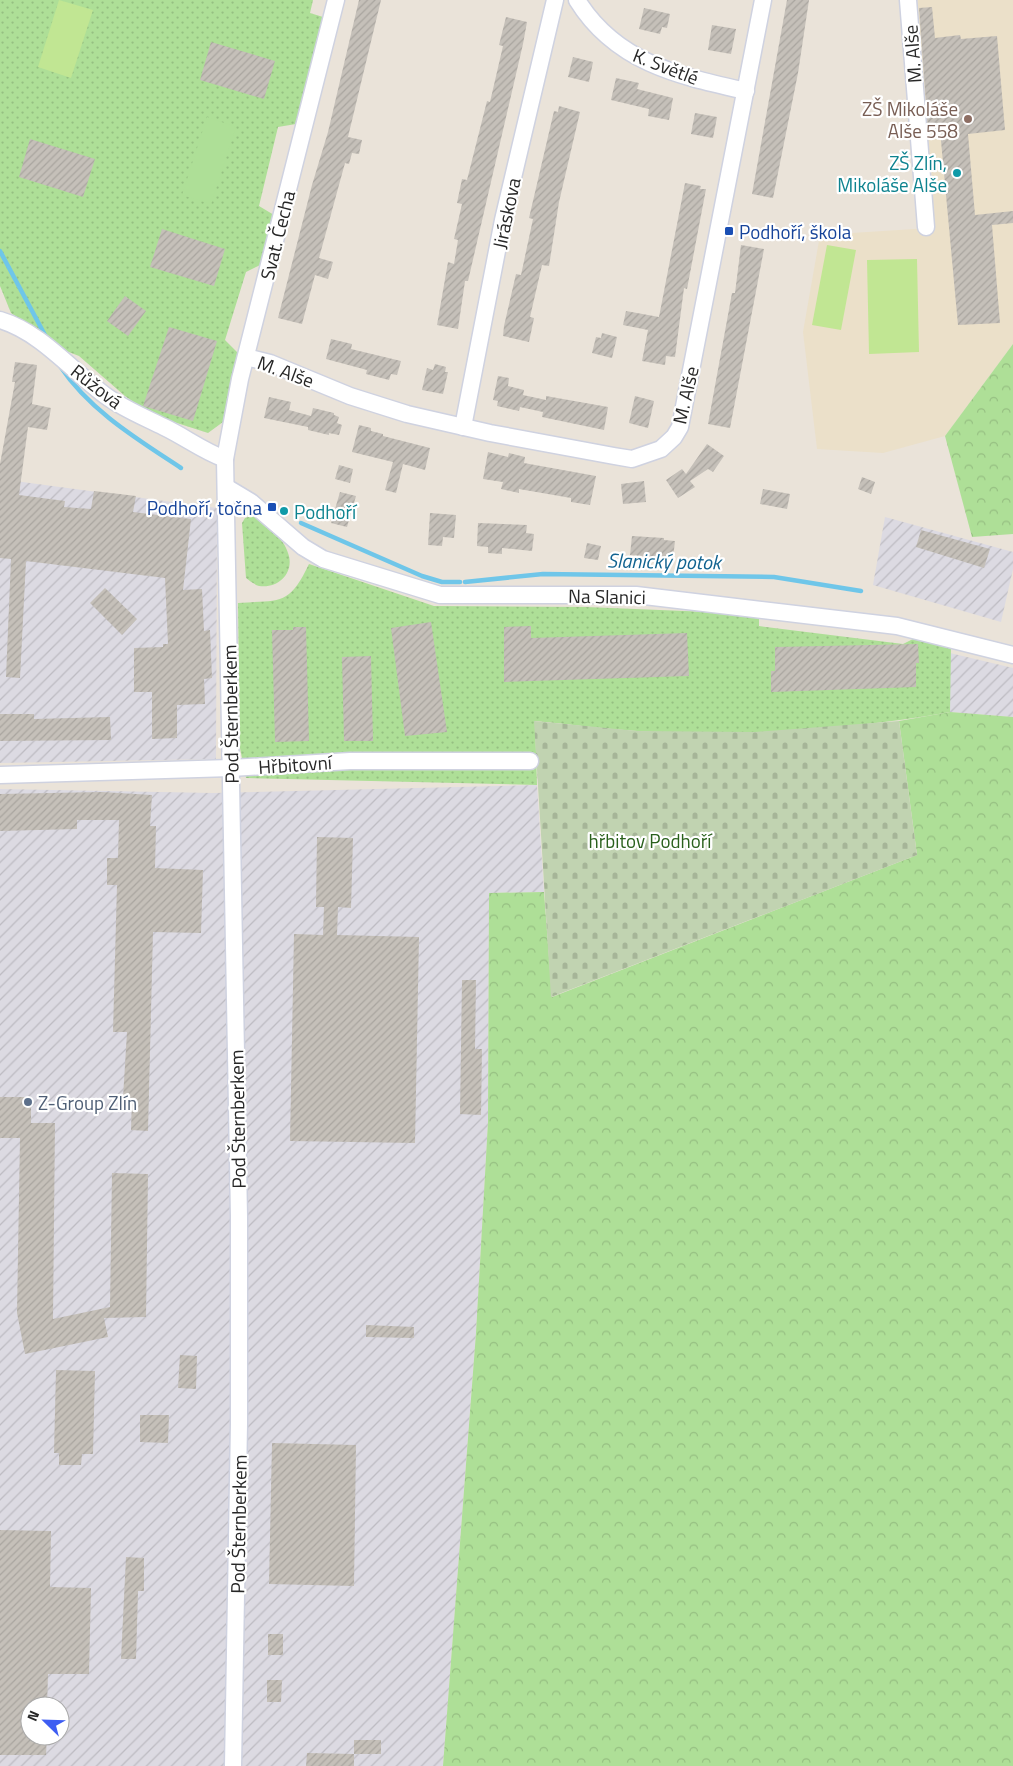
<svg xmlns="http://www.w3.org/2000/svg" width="1013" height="1766" viewBox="0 0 1013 1766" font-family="'Titillium Web',sans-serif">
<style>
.industrial{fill:url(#industrial-furrows);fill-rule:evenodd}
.education{fill:#ebe0c9}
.grass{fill:url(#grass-dots)}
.forest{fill:url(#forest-crowns)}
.cemetery{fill:url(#cemetery-stones)}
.park{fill:#aedf97}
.pitch{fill:#c1e693}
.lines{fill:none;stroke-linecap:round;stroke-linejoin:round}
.stream{stroke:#6fc6e9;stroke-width:4.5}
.building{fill:url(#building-hatch)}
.minor-casing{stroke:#cfd2e0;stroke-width:19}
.minor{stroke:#fff;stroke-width:16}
.education-dot{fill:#8d6e63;stroke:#fff;stroke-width:2}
.culture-dot{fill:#0f9aa8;stroke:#fff;stroke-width:2}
.transit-dot{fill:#1a4fb4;stroke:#fff;stroke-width:2}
.service-dot{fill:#5c6f8a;stroke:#fff;stroke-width:2}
.labels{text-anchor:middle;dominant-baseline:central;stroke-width:4.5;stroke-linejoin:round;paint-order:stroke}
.street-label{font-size:19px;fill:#272727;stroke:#fff}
.education-label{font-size:19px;fill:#785e54;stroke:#fff;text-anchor:end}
.culture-label{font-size:19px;fill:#0d838f;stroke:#fff;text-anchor:end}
.transit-label{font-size:19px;fill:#164399;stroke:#fff;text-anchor:start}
.park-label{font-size:19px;fill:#29601c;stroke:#fff}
.service-label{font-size:19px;fill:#4e5e75;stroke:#fff;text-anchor:start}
.water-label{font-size:20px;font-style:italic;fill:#126390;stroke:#fff}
</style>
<defs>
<pattern id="industrial-furrows" width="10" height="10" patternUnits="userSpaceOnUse" patternTransform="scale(1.25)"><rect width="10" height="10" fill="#dcdae2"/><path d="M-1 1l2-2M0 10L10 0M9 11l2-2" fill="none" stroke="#bdbbc2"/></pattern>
<pattern id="grass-dots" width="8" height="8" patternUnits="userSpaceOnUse" patternTransform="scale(1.25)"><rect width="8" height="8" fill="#aedf97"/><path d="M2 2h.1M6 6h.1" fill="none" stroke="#96bf82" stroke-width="1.8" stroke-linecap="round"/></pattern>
<pattern id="forest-crowns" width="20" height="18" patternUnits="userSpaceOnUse" patternTransform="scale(1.25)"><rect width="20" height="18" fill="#aedf97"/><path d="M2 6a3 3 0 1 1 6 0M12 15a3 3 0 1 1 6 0" fill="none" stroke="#96bf82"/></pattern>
<pattern id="cemetery-stones" width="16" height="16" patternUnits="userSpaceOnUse" patternTransform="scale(1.25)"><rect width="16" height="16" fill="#c1d3b1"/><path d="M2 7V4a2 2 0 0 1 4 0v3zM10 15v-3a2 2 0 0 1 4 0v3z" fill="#a6b598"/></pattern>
<pattern id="building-hatch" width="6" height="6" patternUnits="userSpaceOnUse" patternTransform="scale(1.25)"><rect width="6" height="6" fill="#c5c0b9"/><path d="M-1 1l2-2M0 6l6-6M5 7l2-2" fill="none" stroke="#a9a59f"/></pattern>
</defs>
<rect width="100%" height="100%" fill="#eae3d9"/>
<!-- industrial -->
<g class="industrial">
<path d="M0 479 217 508 216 759 0 763Z"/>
<path d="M885 517 1013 552V569L1001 622 873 585Z"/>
<path d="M950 653 1013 668V717L950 712Z"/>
<path d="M537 785 544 892 489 893 488 1122 476 1333 443 1766H0V789L213 793ZM30 1706H60V1736H30Z"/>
</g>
<!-- education -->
<path class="education" d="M918 0H1013V344L945 436 883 453 817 449 803 332 820 235 930 228 916 10Z"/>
<!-- grass -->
<g class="grass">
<path d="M0 0H313L310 13 323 17 296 124 278 127 259 206 274 215 260 265 246 272 225 340 238 353 223 422 208 433 152 415 125 396 79 356 61 349 11 313 0 286Z"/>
<path d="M255 515C266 526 284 538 288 553 295 572 279 589 259 586 255 585 250 581 246 578L242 523 245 518Z"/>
<path d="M309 564 434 606 586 607 759 614V626L903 644 915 638 951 647 950 712C848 730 741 737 637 731 603 729 569 724 535 721L537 785 246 778 240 748 238 603C281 600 289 606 309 564Z"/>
</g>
<!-- forest -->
<g class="forest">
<path d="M1013 344V534L972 537 945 436Z"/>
<path d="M950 712 1013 717V1766H443L476 1333 488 1122 489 893 544 892 552 997 917 855 899 721Z"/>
</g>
<!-- cemetery -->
<path class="cemetery" d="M534 721 637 731 755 732 899 721 917 855 551 997Z"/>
<!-- park -->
<path class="park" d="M207 117 236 127 211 204 182 195Z"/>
<!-- pitch -->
<g class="pitch">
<path d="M59 0 93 10 71 78 38 67Z"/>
<path d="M827 245 856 250 841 330 812 325Z"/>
<path d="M917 259 919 352 869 354 867 260Z"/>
</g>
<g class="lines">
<!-- stream -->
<g class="stream">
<path d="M0 251 46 337"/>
<path d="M60 366C90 411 137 439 181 468"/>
<path d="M301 523 422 576 442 582H460"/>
<path d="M465 582 543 574 774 577 861 591"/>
</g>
</g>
<!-- building -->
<g class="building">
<path d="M359 0H381L348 137 362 140 359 154 352 153 349 164 345 163 319 258 333 262 328 279 315 275 302 324 278 318 312 185 328 132Z"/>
<path d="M787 0H809L798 73 773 198 752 194Z"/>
<path d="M932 7 935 38 960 35 961 39 997 36 1005 130 968 134 975 215 1013 211V223L992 225 1000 323 958 325 940 130 928 131 919 8Z"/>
<path d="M644 8 670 14 667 28 662 27 660 34 639 29Z"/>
<path d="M506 17 527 22 523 44 468 281H465L458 329 437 325 448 262 454 264 458 240 454 239 462 204 457 203 462 179 467 180 487 101 490 102 503 46 499 45Z"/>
<path d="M712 25 736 29 731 54 708 50Z"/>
<path d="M211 42 275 61 264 99 200 80Z"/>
<path d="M573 57 593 62 589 82 568 77Z"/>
<path d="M616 78 639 83 637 89 673 98 669 120 648 116 649 109 611 100Z"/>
<path d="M559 106 580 112 559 202 549 266 542 265 530 317 534 318 529 342 503 336 504 326 516 274 521 275 533 219 529 218 554 111 558 112Z"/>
<path d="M695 113 717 117 713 138 691 134Z"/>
<path d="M30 139 95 159 83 197 19 177Z"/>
<path d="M685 183 701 186 700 189H706L687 289 684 288 675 357 666 356 665 365 642 361 648 330 623 325 626 311 659 317Z"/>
<path d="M162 229 225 249 214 286 150 267Z"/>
<path d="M741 245 764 249 730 428 708 424 732 293H735Z"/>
<path d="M125 296 146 311 128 336 107 321Z"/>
<path d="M169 327 217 341 193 421 143 406Z"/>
<path d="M602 333 617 337 612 358 592 353 596 337 601 338Z"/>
<path d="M331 339 352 344 351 349 401 361 397 375 391 374 389 380 366 374 367 370 326 359Z"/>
<path d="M15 362 37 365 32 404 51 408 47 430 28 427 19 495 65 501 64 507 91 509 94 491 136 496 133 512 191 519 183 590 202 589 204 631 210 630 212 678 204 679 205 704 177 705V738L152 739V692H134V648L163 647V644H168L165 578 26 561 20 678 6 677 11 559 0 558V464L15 382H12Z"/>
<path d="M435 364 446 367 445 372H448L443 394 422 390 427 368 433 370Z"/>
<path d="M498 376 509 378 508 386 524 390 523 395 546 400V396L608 407 604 430 542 417 543 412 520 407 519 411 497 406 498 401 493 400Z"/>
<path d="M635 396 654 401 648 428 629 423Z"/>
<path d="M269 397 291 402 289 410 311 416 313 408 334 413V415L339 417 337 423 342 425 339 435 329 433V435L308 430V427L264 418Z"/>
<path d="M359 425 371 428V431L383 434V436L430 448 425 470 403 464 396 493 385 490 393 462 352 452Z"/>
<path d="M707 444 724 456 713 472 708 469 690 481 695 487 678 498 666 480 682 469 686 474Z"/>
<path d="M488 452 508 457 509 453 525 457 524 463 596 476 590 505 571 502V498L519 489V493L501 489 503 482 483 479Z"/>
<path d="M339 465 353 469 350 483 335 479Z"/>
<path d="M862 477 875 482 871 494 858 489Z"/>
<path d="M644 481 646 502 623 504 621 484Z"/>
<path d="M763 489 790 494 787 509 760 504Z"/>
<path d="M340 492 356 496 347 527 331 523Z"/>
<path d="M430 513 456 515 454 538 443 537 442 546 428 545Z"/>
<path d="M478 523 527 525 526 533 534 534 532 551 502 548V554L488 553V547L477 546Z"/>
<path d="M921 530 990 549 984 568 916 547Z"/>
<path d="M632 536 664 538V540L675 541 673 558 630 555Z"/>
<path d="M587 543 601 546 598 560 584 558Z"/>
<path d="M105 588 137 619 122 635 90 603Z"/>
<path d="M431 622 447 732 405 736 391 628Z"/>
<path d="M531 626V638L687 633 689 676 504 682V627Z"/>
<path d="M293 627H306L309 741 275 742 272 630H293Z"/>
<path d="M918 644 919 663H916V687L771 692V671H775V647Z"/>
<path d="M371 656 373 741H344L342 657Z"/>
<path d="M0 714H34V719L110 717 111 740 0 741Z"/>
<path d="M102 792 152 795 150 826H156L155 868 203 870 201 933 153 932 148 1131 131 1130 132 1098H123L127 1032H113L117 885H107V858H118L119 820H77V829L0 831V794Z"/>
<path d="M317 837 353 838 351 908 338 907 337 935 419 937 415 1143 290 1141 294 934 323 935 324 907H316Z"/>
<path d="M462 980H476L475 1049H482L481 1115 460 1114Z"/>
<path d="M0 1097H31V1123H55L53 1319 110 1307 112 1173 148 1174 146 1317 104 1318 108 1337 25 1354 17 1313 20 1138H0Z"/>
<path d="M366 1325 414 1327V1338L366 1337Z"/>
<path d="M180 1355 197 1356 196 1389 178 1388Z"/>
<path d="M56 1370 95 1371 93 1454H82L81 1465H59V1453H54Z"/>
<path d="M140 1415H169L168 1443 140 1442Z"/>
<path d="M272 1443 356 1445 354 1586 269 1584Z"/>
<path d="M0 1530 51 1531 50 1587 91 1588 89 1674H48L47 1706H30V1736H47L46 1755H0Z"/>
<path d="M126 1557 144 1558V1591H138L136 1659H121Z"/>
<rect x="268" y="1634" width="15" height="21"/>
<path d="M267 1680H282L281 1702H267Z"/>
<rect x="354" y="1740" width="27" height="14"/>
<path d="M307 1753 354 1754V1766H306Z"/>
</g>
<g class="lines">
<defs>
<g id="minor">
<path d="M577 0C616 63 679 76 746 91"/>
<path d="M908 0 926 227"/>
<path d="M0 320C41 332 73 372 106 396 124 409 144 417 164 427 185 437 203 451 225 459"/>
<path d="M246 357 270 363 350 396 407 414 490 433 614 456 632 459 661 449 674 437 680 427 763 0"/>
<path d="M463 427 503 220 555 0"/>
<path d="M226 487 251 502 303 547 323 559 440 595H636L897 626 1013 655"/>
<path d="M0 775 231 768 350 761H530"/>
<path d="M233 1766 239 1424V1216L225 459 240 379 336 0"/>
</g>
</defs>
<!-- minor casing -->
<use href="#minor" class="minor-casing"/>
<!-- minor -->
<use href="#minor" class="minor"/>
</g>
<!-- markers -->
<circle class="education-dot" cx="968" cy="119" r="5"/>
<g class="culture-dot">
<circle cx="957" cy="173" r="5"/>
<circle cx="284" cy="511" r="5"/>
</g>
<g class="transit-dot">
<rect x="724" y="226" width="10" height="10" rx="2.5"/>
<rect x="267" y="502" width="10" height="10" rx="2.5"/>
</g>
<circle class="service-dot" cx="28" cy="1102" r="5"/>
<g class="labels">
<!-- street labels -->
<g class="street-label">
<text transform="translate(912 54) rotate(-94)">M. Alše</text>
<text transform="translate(666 66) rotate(21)">K. Světlé</text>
<text transform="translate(506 213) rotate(-78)">Jiráskova</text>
<text transform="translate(277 235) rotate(-76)">Svat. Čecha</text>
<text transform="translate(286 371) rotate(20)">M. Alše</text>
<text transform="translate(97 386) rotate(38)">Růžová</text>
<text transform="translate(685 395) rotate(-77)">M. Alše</text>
<text transform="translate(607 596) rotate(1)">Na Slanici</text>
<text transform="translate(230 714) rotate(-91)">Pod Šternberkem</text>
<text transform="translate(295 764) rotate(-4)">Hřbitovní</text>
<text transform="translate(237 1119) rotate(-91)">Pod Šternberkem</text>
<text transform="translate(238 1524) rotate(-89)">Pod Šternberkem</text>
</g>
<!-- education labels -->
<g class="education-label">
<text x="958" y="108">ZŠ Mikoláše<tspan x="958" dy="22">Alše 558</tspan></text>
</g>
<!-- culture labels -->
<g class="culture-label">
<text x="947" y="162">ZŠ Zlín,<tspan x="947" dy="22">Mikoláše Alše</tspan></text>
<text x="294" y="511" text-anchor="start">Podhoří</text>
</g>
<!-- transit labels -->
<g class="transit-label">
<text x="739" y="231">Podhoří, škola</text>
<text x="262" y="507" text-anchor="end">Podhoří, točna</text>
</g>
<!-- park labels -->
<g class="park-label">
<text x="650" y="840">hřbitov Podhoří</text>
</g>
<!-- service labels -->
<g class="service-label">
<text x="38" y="1102">Z-Group Zlín</text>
</g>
<!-- water labels -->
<g class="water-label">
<text transform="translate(664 561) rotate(1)">Slanický potok</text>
</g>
</g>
<!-- north arrow -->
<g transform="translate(45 1721) rotate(293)"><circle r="24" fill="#ffffff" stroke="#a9a9a9"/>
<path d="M0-4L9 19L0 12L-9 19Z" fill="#3e5df2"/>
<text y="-8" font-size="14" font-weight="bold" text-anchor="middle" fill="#272727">N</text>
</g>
</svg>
